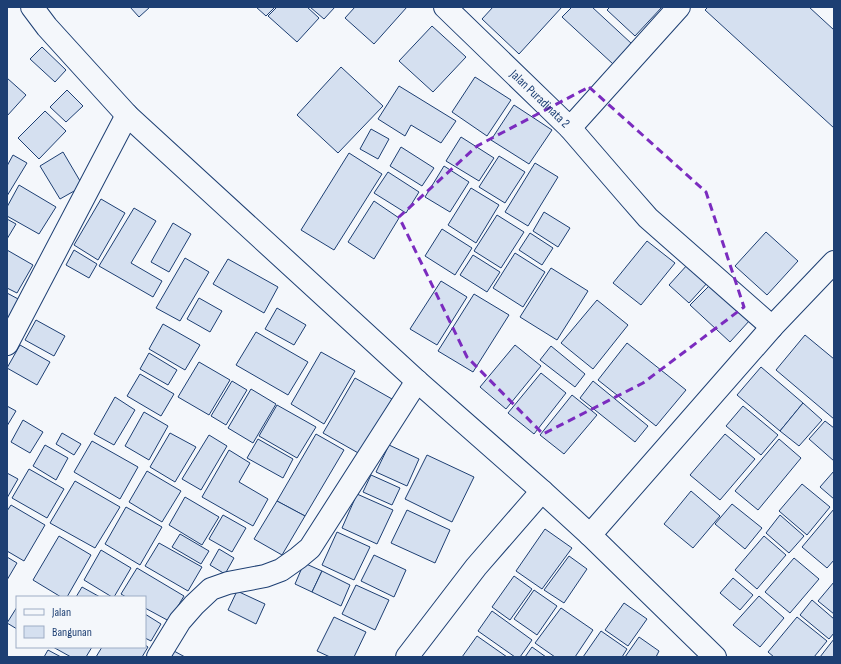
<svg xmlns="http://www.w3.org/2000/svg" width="841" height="664" viewBox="0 0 841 664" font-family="'Sofia Sans Condensed',sans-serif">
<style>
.building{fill:#d5e0f0;stroke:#1d3f73}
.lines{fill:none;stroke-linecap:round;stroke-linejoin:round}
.minor-casing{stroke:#1d3f73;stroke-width:24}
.major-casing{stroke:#1d3f73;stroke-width:24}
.minor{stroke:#f4f7fb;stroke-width:22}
.major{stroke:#f4f7fb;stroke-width:22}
.marked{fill:none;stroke:#7b2cbf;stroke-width:3;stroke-dasharray:8 5;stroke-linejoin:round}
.labels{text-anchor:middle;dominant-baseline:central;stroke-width:3;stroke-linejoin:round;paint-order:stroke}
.street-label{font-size:13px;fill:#1d3f73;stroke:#f4f7fb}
</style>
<rect width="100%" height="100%" fill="#f4f7fb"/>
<!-- building -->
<g class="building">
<path d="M130 7H150L139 17Z"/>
<path d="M256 7H275L266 16Z"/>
<path d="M277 7H307L319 18 297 42 268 16Z"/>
<path d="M310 7H335L324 19Z"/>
<path d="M355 7H407L374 44 345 18Z"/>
<path d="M493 7H562L519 54 482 19Z"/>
<path d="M572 7H592L632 44 613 64 562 17Z"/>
<path d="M610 7H662L635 36 607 10Z"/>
<path d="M708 7H809L834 30V128L705 10Z"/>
<path d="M432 26 466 57 433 92 399 61Z"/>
<path d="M42 47 66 70 55 82 30 59Z"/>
<path d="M341 67 383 106 338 153 297 115Z"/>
<path d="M475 77 511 100 487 136 452 112Z"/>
<path d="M7 78 26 95 7 116Z"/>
<path d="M399 86 456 121 441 143 411 125 405 136 378 119Z"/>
<path d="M67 90 83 106 66 122 50 107Z"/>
<path d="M514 105 552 130 529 164 491 140Z"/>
<path d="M45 111 66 131 39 159 18 138Z"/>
<path d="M371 129 389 139 378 159 360 149Z"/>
<path d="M461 137 494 158 479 181 446 161Z"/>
<path d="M401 147 434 168 422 186 390 166Z"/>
<path d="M63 152 83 186 60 199 40 166Z"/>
<path d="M349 153 382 174 334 250 301 230Z"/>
<path d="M13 155 27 163 7 196V166Z"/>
<path d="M499 156 525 172 505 203 479 187Z"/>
<path d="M535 163 558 177 528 226 505 212Z"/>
<path d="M444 166 469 182 450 212 425 197Z"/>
<path d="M388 172 419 192 406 213 374 193Z"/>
<path d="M19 185 56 207 39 234 7 216V207Z"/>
<path d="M471 188 499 205 476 243 448 225Z"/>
<path d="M101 199 125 213 98 260 74 245Z"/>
<path d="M374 201 399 218 374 259 348 242Z"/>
<path d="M134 208 156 221 131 263 162 281 153 297 99 266Z"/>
<path d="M544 212 570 228 558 247 533 231Z"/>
<path d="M497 215 524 232 501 268 474 251Z"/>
<path d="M7 219 16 224 7 239Z"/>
<path d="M173 223 191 234 169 272 151 262Z"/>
<path d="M442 229 472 248 455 275 425 256Z"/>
<path d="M766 232 798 261 767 295 735 266Z"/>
<path d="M530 233 553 248 542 265 519 250Z"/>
<path d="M647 241 675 263 641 305 613 283Z"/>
<path d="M7 250 33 265 17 293 7 288Z"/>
<path d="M74 250 97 264 89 278 66 265Z"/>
<path d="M515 253 545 272 523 307 493 288Z"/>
<path d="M473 255 500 272 487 292 460 275Z"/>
<path d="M185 258 209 272 180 321 156 308Z"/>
<path d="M228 259 278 287 264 313 213 284Z"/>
<path d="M688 264 708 282 689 303 669 285Z"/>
<path d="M551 268 588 291 557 340 520 317Z"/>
<path d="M441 281 467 297 437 345 410 329Z"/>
<path d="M711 284 750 320 730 342 690 305Z"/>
<path d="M7 293 20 300 7 322Z"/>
<path d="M474 294 509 315 473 372 438 351Z"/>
<path d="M199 298 222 311 210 332 187 319Z"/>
<path d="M597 300 628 325 593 369 561 343Z"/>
<path d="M277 308 306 325 294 345 265 329Z"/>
<path d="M36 320 65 336 54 356 25 340Z"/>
<path d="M163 324 200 345 185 370 149 349Z"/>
<path d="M256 332 308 362 288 395 236 365Z"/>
<path d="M805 335 834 359V419L776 370Z"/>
<path d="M627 343 686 390 656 426 598 380Z"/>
<path d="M20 345 50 362 37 385 7 368Z"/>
<path d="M515 345 541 366 506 409 480 387Z"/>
<path d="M551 346 585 374 575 387 540 360Z"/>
<path d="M321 352 355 371 324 424 291 404Z"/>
<path d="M149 353 177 370 168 385 140 369Z"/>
<path d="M199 362 230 380 209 415 178 397Z"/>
<path d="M761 367 803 403 780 431 737 395Z"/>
<path d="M541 373 566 393 534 434 508 413Z"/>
<path d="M140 374 174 394 161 416 127 396Z"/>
<path d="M355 378 392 399 360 454 323 433Z"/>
<path d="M232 381 247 390 226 425 211 416Z"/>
<path d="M593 381 648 426 635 442 580 398Z"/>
<path d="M251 389 276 404 253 443 228 428Z"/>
<path d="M572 395 597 415 564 454 540 435Z"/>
<path d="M115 397 135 410 114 445 94 434Z"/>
<path d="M803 403 822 420 799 446 780 431Z"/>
<path d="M277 405 316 427 297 458 259 436Z"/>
<path d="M7 406 16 411 7 426Z"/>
<path d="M743 406 778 435 761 455 726 426Z"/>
<path d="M144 412 168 426 149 460 125 446Z"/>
<path d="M23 420 43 432 30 453 11 442Z"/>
<path d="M825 421 834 428V461L809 439Z"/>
<path d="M62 433 81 444 74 455 56 444Z"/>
<path d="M170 433 196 447 175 482 150 467Z"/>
<path d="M316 434 344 450 305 516 277 501Z"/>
<path d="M725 434 755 459 720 500 690 475Z"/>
<path d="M209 435 227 446 201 490 182 479Z"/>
<path d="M258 439 293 459 283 478 247 458Z"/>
<path d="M779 439 801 458 758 510 735 491Z"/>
<path d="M92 441 138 467 120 499 74 472Z"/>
<path d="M45 445 68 458 56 480 33 466Z"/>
<path d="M389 445 419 459 407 486 376 472Z"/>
<path d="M229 450 250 463 239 482 268 499 253 526 202 497Z"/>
<path d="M427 455 474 477 452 522 405 499Z"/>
<path d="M29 469 64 489 47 518 12 498Z"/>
<path d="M147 471 181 491 162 522 129 502Z"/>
<path d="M834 471V499L820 487Z"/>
<path d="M7 473 18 479 7 498Z"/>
<path d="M371 475 400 488 392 505 363 492Z"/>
<path d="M75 481 120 507 95 548 50 523Z"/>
<path d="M802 484 830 507 807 535 779 511Z"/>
<path d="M691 491 720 516 693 548 664 524Z"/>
<path d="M357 494 393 510 377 544 342 528Z"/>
<path d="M185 497 219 517 202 545 169 525Z"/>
<path d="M277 501 305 516 282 555 254 539Z"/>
<path d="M732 504 762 528 745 549 715 524Z"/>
<path d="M11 505 45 525 24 561 7 551V511Z"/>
<path d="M126 507 162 527 140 565 105 544Z"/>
<path d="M834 509V560L827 568 802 547Z"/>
<path d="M407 510 450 530 435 563 391 543Z"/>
<path d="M223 515 246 528 232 552 209 539Z"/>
<path d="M780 515 804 536 789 553 766 533Z"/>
<path d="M545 529 572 548 542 589 516 571Z"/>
<path d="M337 532 370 547 354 580 322 565Z"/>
<path d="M180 534 209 551 201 564 172 547Z"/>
<path d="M59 536 91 555 67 597H61L33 580Z"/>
<path d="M764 536 786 555 757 589 735 570Z"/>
<path d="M159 543 202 567 188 591 145 566Z"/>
<path d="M219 549 234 558 225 574 210 565Z"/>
<path d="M101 550 131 568 114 597H112L84 580Z"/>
<path d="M374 555 406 570 394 597 361 581Z"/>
<path d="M569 556 587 569 564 603 544 590Z"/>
<path d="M7 557 17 563 7 580Z"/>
<path d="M794 558 819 579 790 613 765 592Z"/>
<path d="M304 563 322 571 312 592 295 584Z"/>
<path d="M137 568 184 596 169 621 145 608V597H126L121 594Z"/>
<path d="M322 571 350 585 341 606 312 592Z"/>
<path d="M514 576 532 589 510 620 492 607Z"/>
<path d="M733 578 753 595 740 610 720 593Z"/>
<path d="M834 582V614L818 601Z"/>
<path d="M356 585 389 600 375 630 342 614Z"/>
<path d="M82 587 100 597H76Z"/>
<path d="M534 590 557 606 537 635 514 619Z"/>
<path d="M237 591 265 604 256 624 228 610Z"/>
<path d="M759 596 784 618 760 647 733 625Z"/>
<path d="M812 600 834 619V633L829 639 800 615Z"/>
<path d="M624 603 647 619 628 646 605 630Z"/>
<path d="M17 607V629L7 623Z"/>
<path d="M561 608 593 630 575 657H555L535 643Z"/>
<path d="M492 611 532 640 520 657H515L478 631Z"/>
<path d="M145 614 161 624 151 641 145 638Z"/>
<path d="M334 617 366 632 354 657H330L317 651Z"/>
<path d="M797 617 827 641 814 657H774L768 652Z"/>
<path d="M601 631 627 649 622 657H583Z"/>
<path d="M477 636 507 657H462Z"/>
<path d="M639 637 659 651 656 657H625Z"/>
<path d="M834 639V657H820Z"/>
<path d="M145 645 148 647 142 657H96L102 647H145Z"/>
<path d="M53 647H92L86 657H71Z"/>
<path d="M532 647 546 657H525Z"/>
<path d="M48 650 61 657H44Z"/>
<path d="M174 651 185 657H171Z"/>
</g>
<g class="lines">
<defs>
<g id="minor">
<path id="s1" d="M445 7 570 128 679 7"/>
<path d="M570 128 627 194 648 218 772 327"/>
<path d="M7 344 127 115"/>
<path d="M158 657 180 621 194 605 211 589 228 583 265 576 281 570 298 558 310 548 417 381"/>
<path d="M407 657 476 567 542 491"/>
</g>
<g id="major">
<path d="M32 7 47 27 127 115 417 381 542 491 590 535 715 657"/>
<path d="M590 535 772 327 834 262"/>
</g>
</defs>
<!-- minor casing -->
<use href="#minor" class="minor-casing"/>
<!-- major casing -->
<use href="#major" class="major-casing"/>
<!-- minor -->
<use href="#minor" class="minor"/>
<!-- major -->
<use href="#major" class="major"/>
</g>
<!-- marked area -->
<path class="marked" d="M589 87 706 192 744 307 643 383 543 434 467 357 399 217 477 146Z"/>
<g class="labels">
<!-- street labels -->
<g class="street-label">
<text stroke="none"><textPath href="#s1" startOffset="132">Jalan Puradinata 2</textPath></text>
</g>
</g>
<!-- border -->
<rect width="841" height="664" fill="none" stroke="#1d3f73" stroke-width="16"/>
<!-- legend -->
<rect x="16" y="596" width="130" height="52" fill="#f4f7fb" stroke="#9eadc5"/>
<rect x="24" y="609" width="20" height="6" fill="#f4f7fb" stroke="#9eadc5"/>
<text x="52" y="616" font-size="12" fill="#1d3f73">Jalan</text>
<rect x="24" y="626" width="20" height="12" fill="#d5e0f0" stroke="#9eadc5"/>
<text x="52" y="636" font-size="12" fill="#1d3f73">Bangunan</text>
</svg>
